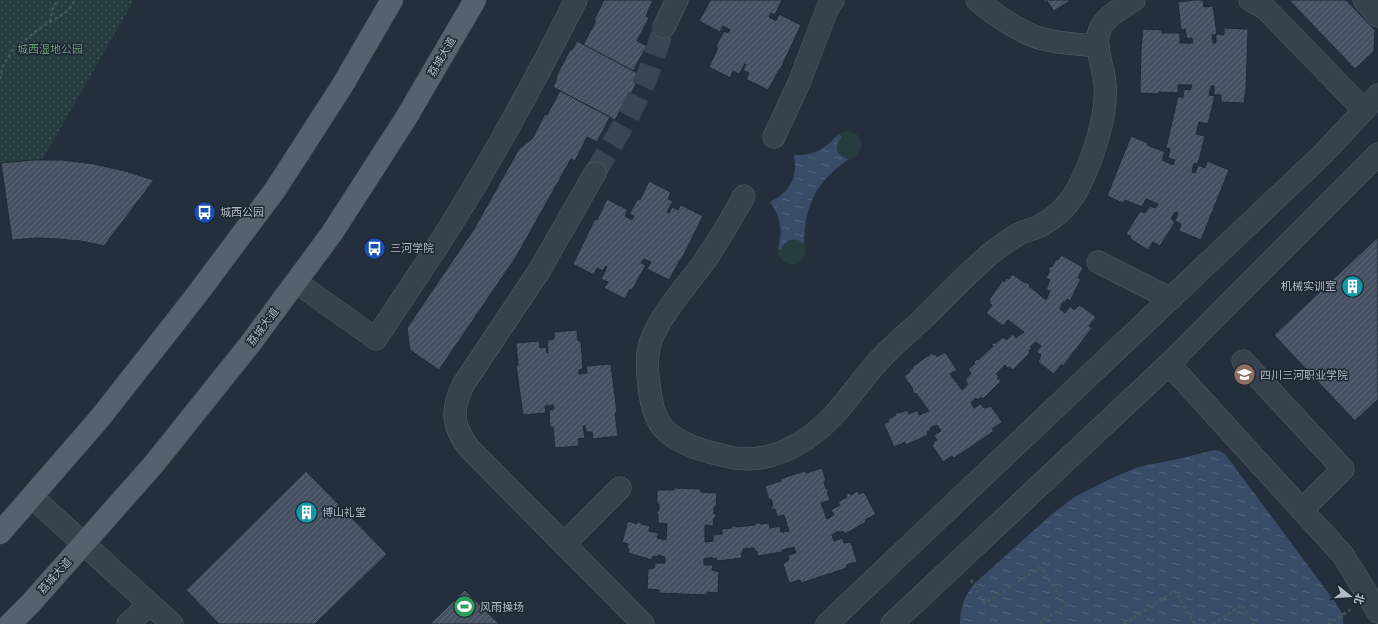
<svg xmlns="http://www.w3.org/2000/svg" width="1378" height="624" viewBox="0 0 1378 624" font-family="Rubik,'Noto Sans SC',sans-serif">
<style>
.grass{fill:#263c3f}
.park{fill:url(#park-dots)}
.water{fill:url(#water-ripples)}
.building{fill:url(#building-hatch);stroke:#1f2835}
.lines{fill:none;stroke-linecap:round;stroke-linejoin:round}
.minor-tunnel{stroke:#3a4453;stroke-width:22;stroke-dasharray:22 11;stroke-linecap:butt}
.minor-casing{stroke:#565f6c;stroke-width:23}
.major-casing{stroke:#414a57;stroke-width:23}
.path{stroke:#44595c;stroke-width:2.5;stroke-dasharray:3 3;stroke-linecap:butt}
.minor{stroke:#38414e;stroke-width:22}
.major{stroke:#56606e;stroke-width:22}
.labels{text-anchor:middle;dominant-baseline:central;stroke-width:3;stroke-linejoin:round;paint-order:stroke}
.park-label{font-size:11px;fill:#6b9a76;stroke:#1d2633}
.street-label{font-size:11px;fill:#b4bcc9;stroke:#1d2633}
.poi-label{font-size:11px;fill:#b4bcc9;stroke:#1d2633;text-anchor:start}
</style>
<defs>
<pattern id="park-dots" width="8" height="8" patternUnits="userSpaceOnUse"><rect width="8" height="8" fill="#263c3f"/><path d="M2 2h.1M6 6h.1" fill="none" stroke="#435659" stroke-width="1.8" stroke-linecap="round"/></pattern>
<pattern id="water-ripples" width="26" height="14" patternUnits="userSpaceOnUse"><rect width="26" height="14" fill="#394c67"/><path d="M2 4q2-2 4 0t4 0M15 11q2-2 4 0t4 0" fill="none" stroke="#53647b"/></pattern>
<pattern id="building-hatch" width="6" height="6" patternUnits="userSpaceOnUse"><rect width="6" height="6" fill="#455162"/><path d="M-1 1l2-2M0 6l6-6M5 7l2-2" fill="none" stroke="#5d6877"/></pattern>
</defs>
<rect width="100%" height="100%" fill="#242f3e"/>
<!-- grass -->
<g class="grass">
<path d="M848 131 858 135 862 145C855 172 824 154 842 137L838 134 843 132Z"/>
<path d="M791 239C815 238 806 270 788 264 780 261 779 256 778 249L781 250 786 241Z"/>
</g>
<!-- park -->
<path class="park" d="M0 0H134L42 160 0 163Z"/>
<!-- water -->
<g class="water">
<path d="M838 134 842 137C833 146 836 157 849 159 816 182 805 204 804 244 795 236 785 239 781 250L778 249C783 231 781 217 770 202 790 192 798 178 794 155 813 156 826 149 838 134Z"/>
<path d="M1214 450 1219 451 1225 454 1335 602 1343 615V624H960C961 606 963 599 974 584L1052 514 1076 496 1110 479 1138 467 1178 459Z"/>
</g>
<!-- building -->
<g class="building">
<path d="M604 0H653L646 16 649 18 637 41 647 46 633 71 583 45 596 21 594 20Z"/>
<path d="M708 0H782L775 15 771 13 769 17 776 21 779 14 801 25 780 70H779L768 90 746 79 749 73 743 70 746 64H745L739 74 733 71 730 78 709 67 718 48 716 46 724 31 728 33 730 30 723 26 720 32 699 21 710 1Z"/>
<path d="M1043 0H1071L1054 11 1047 1 1045 3Z"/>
<path d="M1194 0H1203L1204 7 1213 6 1217 34 1212 35 1213 43H1216V34L1224 35V28L1248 29 1246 90 1244 103 1221 102V95H1214V86H1211L1209 95 1215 96 1208 124 1199 122 1196 134 1205 136 1198 164 1194 163 1192 172 1195 173 1198 165 1205 168 1207 161 1229 170 1201 240 1179 231 1181 224 1175 221 1178 213 1175 212 1171 219 1175 222 1160 246 1153 242 1148 250 1129 238 1131 237 1126 234 1140 211 1145 213 1150 206 1155 208 1158 204 1146 199 1142 207 1125 200 1123 203 1107 196 1131 136 1148 143 1147 145 1165 152 1162 160 1173 165 1175 160 1168 158 1170 149 1166 148 1178 96 1183 98 1184 89 1190 90 1192 85H1178V93L1159 92V94L1140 93 1141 48 1143 29 1162 30V33H1180V43H1193L1192 38 1187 39 1185 29 1181 30 1178 2Z"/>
<path d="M1289 0H1346L1375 30 1374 51 1355 69Z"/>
<path d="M577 41 639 74 635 83 636 84 622 112 620 111 615 120 553 87 557 78 556 77 570 50H572Z"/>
<path d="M560 91 610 117 597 142 587 137 575 161 571 159 516 257 439 370 410 350 407 328 474 229 519 149 532 139 545 114 547 115Z"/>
<path d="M33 160H63L94 164 125 171 154 180 104 246 81 241 58 239 38 238 12 240 1 163Z"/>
<path d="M649 181 671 192 668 199 673 201 667 212 669 213 672 207 678 210 681 205 703 216 681 260H680L669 280 647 269 651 262 644 259 641 263 646 265 632 290 630 289 625 299 604 288 608 282 601 279 607 267 606 266 603 271 597 268 594 275 573 264 595 219 597 220 607 199 628 210 625 216 632 220 634 216 629 214 638 199 640 200Z"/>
<path d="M1378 237V399L1355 421 1274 335Z"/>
<path d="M1061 255 1083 267 1078 278 1081 279 1070 301 1067 299 1065 303 1063 302 1060 309 1065 313 1070 306 1074 310 1080 305 1096 317 1089 326 1092 328 1063 366 1061 365 1054 374 1038 362 1041 355 1036 352 1041 346 1036 342 1030 347 1032 348 1029 351 1030 353 1013 370 1009 367 1007 368 1005 365 996 374 999 376 997 378 1001 381 983 399 981 397 978 400 976 398 971 403 974 408 981 404 984 408 991 406 1002 422 992 429 994 431 954 458 952 456 943 462 932 445 934 444 933 442 937 440 934 435 941 431 937 425 930 428 931 430 927 432 928 435 906 445 905 442 894 447 884 424 889 421 888 419 896 415 895 413 899 412V413L907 410 909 414 918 410 919 415 929 411 922 401 916 393 915 394 912 390 913 389 904 376 910 372 909 371 913 368 912 367 932 353 933 355 935 354 937 357 945 352 957 370 950 374 962 390 968 384 965 380 971 373 968 370 975 363 974 362 977 359 978 360 993 346 991 345 995 342V344L1003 337 1006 340 1013 334 1016 338 1024 332 1008 320 1003 326 986 313 992 305 989 303 990 301 989 300 1003 280 1004 282 1007 278 1009 279 1012 274 1025 283 1026 282 1030 285 1029 286 1046 300 1050 291 1046 289 1050 280 1046 278 1050 270H1048L1050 266 1052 267 1056 259 1058 260Z"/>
<path d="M577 330 578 341H581L583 369 579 370V374L587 373 586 366 611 364 617 413H615L618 436 593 439 592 432H586L585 426H583L585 438 578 439 579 446 555 448 553 427H550L549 410 554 409 553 405 545 406 546 413 523 415 516 365H518L516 343 539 341 540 348 546 347 547 353H548L547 340 554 339V332Z"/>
<path d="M822 468 826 481 824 482 826 489 827 488 829 492H827L830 500 821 503 827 519 834 515 831 510 840 505 838 502 847 497 846 495 849 493 851 495 857 491 859 494 864 492 876 514 865 520 866 522 845 534 843 531 839 533 838 531 832 535 834 541 843 538 844 543 851 542 857 562 846 565 847 568 801 583 800 580 789 583 783 564 789 560 788 555 796 553 794 547 782 550V552L757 556V551H755L754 548 743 549V553H741L742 558 717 561 716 558 712 559V557L704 559V565H713L712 570 719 572 718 593 707 592V595L659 593V590L647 589 648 569 654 568 655 563H665V557L658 555 657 557 653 556 652 560 628 553 629 549 627 548 628 544 622 542 628 521 637 524V521L641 523V524L650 526 649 531 659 533 657 538 666 540 667 524 658 523V515H657V511H659V504H657V490H674V488L701 489V492L717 493 716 507H714V514H716V517L714 518 713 526 705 525V542L713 541V535L722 534V529L732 528 731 526H736V527L755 525V523H760V524L769 523 770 528 780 526 781 532 789 531 784 515 777 517 775 509 772 510 771 506H773L771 499 769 500 765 486 781 481 780 479 789 476 805 471 806 473Z"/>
<path d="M306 471 387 554 315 624H219L186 590Z"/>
<path d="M465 590 499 624H430Z"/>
</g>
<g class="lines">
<!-- minor-tunnel -->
<path class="minor-tunnel" d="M595 173C609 149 624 126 636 101 648 77 656 52 664 27"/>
<defs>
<g id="minor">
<path d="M977 0C993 14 1023 34 1043 39 1061 44 1080 44 1098 46"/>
<path d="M1250 0 1266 9 1364 110"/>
<path d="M1364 0 1378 16"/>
<path d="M664 27 677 0"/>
<path d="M774 137 799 83 828 7 833 0"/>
<path d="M595 173 539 271 463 385C451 410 452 426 469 448L643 624"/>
<path d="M744 196C731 220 717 243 702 265 685 287 658 318 650 344 646 357 647 371 649 384 650 398 654 415 662 427 677 445 713 454 735 458 761 462 785 453 806 439 837 418 851 393 874 366 889 348 908 333 925 317 946 296 967 274 990 254 999 247 1009 239 1019 234 1024 231 1031 230 1038 227 1054 219 1068 206 1077 190 1092 162 1108 115 1105 84 1104 67 1093 46 1100 29 1105 17 1123 7 1134 0"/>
<path d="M1098 262 1171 299"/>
<path d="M296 282 376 339C402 299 429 260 454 220 498 149 538 75 576 0"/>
<path d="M1243 361 1343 469 1302 510"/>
<path d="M1169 364 1343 555 1378 612"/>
<path d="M32 497 172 624"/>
<path d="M564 544 620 488"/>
<path d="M128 624 150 604"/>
<path d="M827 624 1323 154 1378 95"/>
<path d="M892 624 1169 364 1378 154"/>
</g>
<g id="major">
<path d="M0 533 100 418 195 297 275 190 342 86 392 0"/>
<path d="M10 624 31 603 154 464 250 344 332 233 406 118 475 0"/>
</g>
</defs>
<!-- minor casing -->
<use href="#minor" class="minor-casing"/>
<!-- major casing -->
<use href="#major" class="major-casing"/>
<!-- path -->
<g class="path">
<path d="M50 22 53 7 58 0"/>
<path d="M0 79 3 66 12 51 37 30 68 11 75 0"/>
<path d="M971 580 985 603 1041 567 1066 606 1037 624"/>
<path d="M1124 624 1175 591 1195 624"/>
<path d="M1213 624 1242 605 1254 624"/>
<path d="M1328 624 1350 610"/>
</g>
<!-- minor -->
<use href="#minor" class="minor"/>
<!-- major -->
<use href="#major" class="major"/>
</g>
<!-- icons -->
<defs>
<symbol id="bus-disc" viewBox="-11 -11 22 22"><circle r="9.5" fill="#1a4fb4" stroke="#1d2633"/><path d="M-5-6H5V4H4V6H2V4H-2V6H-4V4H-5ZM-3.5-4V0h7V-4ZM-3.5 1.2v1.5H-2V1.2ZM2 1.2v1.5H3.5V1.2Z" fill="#fff"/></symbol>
<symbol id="building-disc" viewBox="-11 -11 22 22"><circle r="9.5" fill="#0f9aa8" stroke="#1d2633"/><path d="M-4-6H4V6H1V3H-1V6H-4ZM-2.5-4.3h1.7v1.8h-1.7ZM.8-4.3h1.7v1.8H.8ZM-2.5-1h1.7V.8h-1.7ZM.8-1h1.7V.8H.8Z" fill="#fff"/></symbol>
<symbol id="university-disc" viewBox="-11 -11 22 22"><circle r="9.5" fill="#8d6e63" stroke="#1d2633"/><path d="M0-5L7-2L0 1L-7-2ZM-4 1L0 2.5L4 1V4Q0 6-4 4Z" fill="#fff"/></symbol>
<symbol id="stadium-disc" viewBox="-11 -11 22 22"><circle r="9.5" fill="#2e9e5b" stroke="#1d2633"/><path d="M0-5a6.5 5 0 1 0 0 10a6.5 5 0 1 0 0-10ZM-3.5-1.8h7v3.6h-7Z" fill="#fff"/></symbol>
</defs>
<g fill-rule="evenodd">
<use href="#bus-disc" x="192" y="200" width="25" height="25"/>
<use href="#bus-disc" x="362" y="236" width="25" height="25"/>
<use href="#building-disc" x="1340" y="274" width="25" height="25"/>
<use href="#university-disc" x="1232" y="362" width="25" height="25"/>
<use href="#building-disc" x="294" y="500" width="25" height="25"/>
<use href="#stadium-disc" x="452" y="594" width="25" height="25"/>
</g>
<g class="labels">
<!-- park labels -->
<g class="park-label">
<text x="50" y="49">城西湿地公园</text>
</g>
<!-- street labels -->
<g class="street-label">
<text transform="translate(442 57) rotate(-60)">荔城大道</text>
<text transform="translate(263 327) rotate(-53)">荔城大道</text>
<text transform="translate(55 576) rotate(-48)">荔城大道</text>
</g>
<!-- poi labels -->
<g class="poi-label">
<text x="220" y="212">城西公园</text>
<text x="390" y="248">三河学院</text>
<text x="1336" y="286" text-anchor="end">机械实训室</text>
<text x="1260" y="375">四川三河职业学院</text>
<text x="322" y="512">博山礼堂</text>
<text x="480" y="607">风雨操场</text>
</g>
</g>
<!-- north arrow -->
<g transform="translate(1350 596) rotate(107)" stroke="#1d2633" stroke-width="3" paint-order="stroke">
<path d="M0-3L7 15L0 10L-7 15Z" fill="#b4bcc9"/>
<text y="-6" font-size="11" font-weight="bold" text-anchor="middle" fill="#b4bcc9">北</text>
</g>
</svg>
